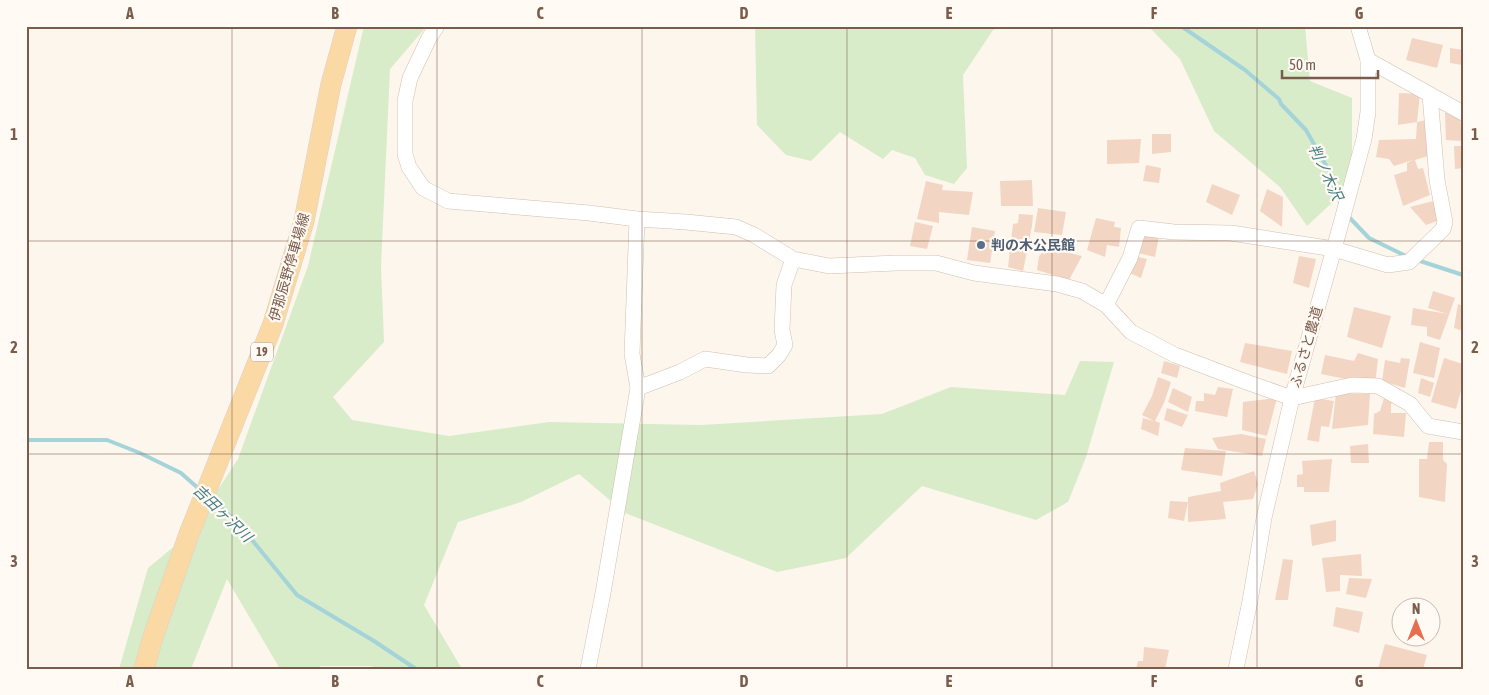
<svg xmlns="http://www.w3.org/2000/svg" width="1489" height="695" viewBox="0 0 1489 695" font-family="'Asap Condensed','Noto Sans JP',sans-serif">
<style>
.green{fill:#d8ecc9}
.lines{fill:none;stroke-linecap:round;stroke-linejoin:round}
.stream{stroke:#a5d3da;stroke-width:4}
.building{fill:#f3d5c3}
.minor-casing{stroke:#d1beb0;stroke-width:16}
.major-casing{stroke:#dad1cd;stroke-width:21}
.minor{stroke:#fff;stroke-width:15}
.major{stroke:#fbd9a5;stroke-width:20}
.grid{fill:none;stroke:#7a5c4d;stroke-width:1;stroke-opacity:0.55}
.service-dot{fill:#5c6f8a;stroke:#fffaf3;stroke-width:2}
.labels{text-anchor:middle;dominant-baseline:central;stroke-width:4.5;stroke-linejoin:round;paint-order:stroke}
.shield{fill:#fffaf3;stroke:#a28b7f;stroke-width:1}
.shield-label{font-size:12px;font-weight:bold;fill:#7a5c4d}
.service-label{font-size:14px;font-weight:bold;fill:#4e5e75;stroke:#fffaf3;text-anchor:start}
.street-label{font-size:14px;fill:#7a5c4d;stroke:#fffaf3}
.water-label{font-size:15px;font-style:italic;fill:#437c86;stroke:#fffaf3}
.neatline{fill:none;stroke:#7a5c4d;stroke-width:2}
.grid-label{font-size:16px;text-anchor:middle;font-weight:bold;fill:#7a5c4d}
</style>
<rect width="100%" height="100%" fill="#fdf6ec"/>
<!-- green -->
<g class="green">
<path d="M364 26H427L390 69 381 266 384 342 333 397 352 420 449 436 549 422 701 425 882 414 951 387 1065 395 1080 361 1114 362 1086 457 1068 502 1036 520 922 486 846 558 777 572 625 513 579 474 521 502 458 522 424 605 462 669H375L372 666H320L318 669H280L227 579 191 669H119L148 568 189 534 238 459 308 266Z"/>
<path d="M755 26H1003L993 30 963 75 967 168 954 184 925 175 915 158 892 150 883 159 840 132 811 161 786 155 757 125Z"/>
<path d="M1148 26H1305L1310 81 1352 98V184L1307 226 1280 187 1214 131 1180 59Z"/>
</g>
<g class="lines">
<!-- stream -->
<g class="stream">
<path d="M1181 26 1245 70 1279 99 1281 104 1306 130 1328 169 1341 205"/>
<path d="M1347 215 1369 238 1406 256"/>
<path d="M1417 260 1463 275"/>
<path d="M26 440H107L140 453 181 473 199 489"/>
<path d="M210 498 239 524 297 595 374 641 416 669"/>
</g>
</g>
<!-- building -->
<g class="building">
<path d="M1412 38 1443 45 1437 68 1406 60Z"/>
<path d="M1450 48 1463 50 1462 65 1450 63Z"/>
<path d="M1399 93 1420 94 1417 122 1431 119 1435 154 1415 160 1418 169 1423 168 1430 195 1403 206 1394 175 1407 171V163L1413 160 1394 166 1389 159 1376 157 1379 140 1416 139 1417 122 1398 125Z"/>
<path d="M1445 113H1460L1462 141 1446 140Z"/>
<path d="M1152 134H1171V152L1152 154Z"/>
<path d="M1141 139 1139 163 1107 164V140Z"/>
<path d="M1454 146H1463V168L1455 169Z"/>
<path d="M1146 165 1161 168 1159 183 1143 181Z"/>
<path d="M1032 180 1033 206H1001L1000 181Z"/>
<path d="M926 181 943 185 942 190 973 192 969 215 939 212V223L917 219Z"/>
<path d="M1212 184 1240 195 1232 215 1206 202Z"/>
<path d="M1267 189 1283 197 1282 227 1260 211Z"/>
<path d="M1437 200 1440 220 1426 225 1410 207Z"/>
<path d="M1038 208 1066 212 1062 235 1034 232Z"/>
<path d="M1019 214 1033 215 1032 226 1023 271 1008 267 1013 224 1018 223Z"/>
<path d="M1096 218 1115 222 1114 227 1121 228 1119 247 1107 245 1105 257 1087 250Z"/>
<path d="M915 222 933 226 927 249 910 246Z"/>
<path d="M972 227 995 231 990 263 967 260Z"/>
<path d="M1141 233 1159 236 1155 257 1138 253Z"/>
<path d="M1046 240 1058 244 1057 250 1082 256 1069 280 1037 270 1039 256 1043 252Z"/>
<path d="M1134 256 1147 259 1141 278 1130 273Z"/>
<path d="M1299 256 1316 259 1309 288 1293 283Z"/>
<path d="M1433 291 1455 298 1440 340 1427 336V327L1411 325 1413 308 1448 314 1428 308Z"/>
<path d="M1458 304 1463 306V331L1454 328Z"/>
<path d="M1354 307 1391 316 1382 348 1347 337Z"/>
<path d="M1420 342 1440 348 1434 378 1413 373Z"/>
<path d="M1245 343 1292 351 1287 374 1240 362Z"/>
<path d="M1358 353 1378 359 1375 385 1321 374 1325 355 1354 361Z"/>
<path d="M1401 358 1410 359 1405 388 1382 381 1385 360 1400 363Z"/>
<path d="M1444 358 1463 364V383L1456 409 1431 402Z"/>
<path d="M1164 361 1180 366 1177 378 1161 373Z"/>
<path d="M1158 377 1171 382 1164 403 1155 421 1160 423 1158 436 1141 429 1143 418 1154 421 1142 415 1152 396Z"/>
<path d="M1421 378 1434 383 1430 397 1418 393Z"/>
<path d="M1218 387 1233 389 1227 417 1195 411 1196 401H1204V393L1215 395Z"/>
<path d="M1173 388 1192 397 1188 412 1168 402Z"/>
<path d="M1336 393 1370 394 1368 425 1332 429Z"/>
<path d="M1385 395 1394 399 1391 404V413H1406L1404 437 1373 434 1374 414 1380 411Z"/>
<path d="M1277 398 1267 436 1242 430 1243 402Z"/>
<path d="M1315 398 1334 401 1329 427 1321 426 1319 442 1307 440Z"/>
<path d="M1167 408 1188 415 1182 427 1164 420Z"/>
<path d="M1241 434 1266 439 1262 456 1218 449 1212 438Z"/>
<path d="M1429 442H1443V460L1447 464 1445 502 1419 497V459H1427Z"/>
<path d="M1368 444 1369 463H1351L1350 446Z"/>
<path d="M1185 448 1226 451 1222 476 1181 470Z"/>
<path d="M1332 459 1329 492H1304V487H1297V475L1303 474 1302 461Z"/>
<path d="M1254 471 1258 484 1253 499 1223 502 1226 519 1188 522V497L1221 491 1220 483Z"/>
<path d="M1170 501 1188 502 1184 521 1168 518Z"/>
<path d="M1336 520V541L1312 546 1310 525Z"/>
<path d="M1361 554 1362 576 1340 575V591L1326 592 1322 558Z"/>
<path d="M1283 559 1293 560 1288 600H1275Z"/>
<path d="M1349 578 1372 579 1366 598 1346 594Z"/>
<path d="M1336 607 1363 612 1359 633 1333 626Z"/>
<path d="M1385 644 1427 655 1423 669H1378Z"/>
<path d="M1144 647 1169 650 1165 669H1136L1138 661H1143Z"/>
</g>
<g class="lines">
<defs>
<g id="minor">
<path d="M437 26 429 38 410 78 405 101V154L409 167 423 188 448 201 589 213 637 219 686 222 736 227 754 235 793 259 829 266 896 263H936L974 273 1057 284 1082 291 1106 305 1131 332 1175 355 1249 383 1292 398 1352 385 1378 386 1410 404 1428 426 1463 432"/>
<path d="M1368 60 1463 113"/>
<path d="M1106 305 1130 258 1139 228 1174 232 1231 233 1334 249 1388 265 1409 262 1443 229 1445 222 1437 180 1430 95"/>
<path d="M638 388 680 372 705 359 747 365 768 366 779 355 785 345 782 330 784 285 793 259"/>
<path d="M588 669 603 593 638 388 632 354 637 219"/>
<path d="M1236 669 1250 601 1264 518 1292 398 1334 249 1364 139 1368 112V60L1358 26"/>
</g>
<path id="major" d="M144 669 153 637 189 534 273 324 304 221 331 84 347 26"/>
</defs>
<!-- minor casing -->
<use href="#minor" class="minor-casing"/>
<!-- major casing -->
<use href="#major" class="major-casing"/>
<!-- minor -->
<use href="#minor" class="minor"/>
<!-- major -->
<use href="#major" class="major"/>
</g>
<!-- grid -->
<path class="grid" d="M232 26V669M437 26V669M642 26V669M847 26V669M1052 26V669M1257 26V669M26 241H1463M26 454H1463"/>
<!-- markers -->
<circle class="service-dot" cx="981" cy="245" r="5"/>
<g class="labels">
<!-- shield labels -->
<rect class="shield" x="251" y="342.5" width="22" height="19" rx="4"/>
<g class="shield-label">
<text x="262" y="352">19</text>
</g>
<!-- service labels -->
<g class="service-label">
<text x="991" y="245">判の木公民館</text>
</g>
<!-- street labels -->
<g class="street-label">
<text transform="translate(289 267) rotate(-74)">伊那辰野停車場線</text>
<text transform="translate(1306 347) rotate(-74)">ふるさと農道</text>
</g>
<!-- water labels -->
<g class="water-label">
<text transform="translate(1326 172) rotate(65)">判ノ木沢</text>
<text transform="translate(223 513) rotate(44)">吉田ヶ沢川</text>
</g>
</g>
<!-- border -->
<rect width="1489" height="695" fill="none" stroke="#fffaf3" stroke-width="55"/>
<!-- north arrow -->
<g transform="translate(1416 622)"><circle r="24" fill="#fffaf3" stroke="#cabbb1"/>
<path d="M0-4L9 19L0 12L-9 19Z" fill="#e76f51"/>
<text y="-8" font-size="14" font-weight="bold" text-anchor="middle" fill="#7a5c4d">N</text>
</g>
<!-- scale -->
<path d="M1282 70v8h96v-8" fill="none" stroke="#7a5c4d" stroke-width="2.5"/>
<text x="1289" y="70" font-size="15" fill="#7a5c4d" stroke="#fffaf3" stroke-width="4" paint-order="stroke">50 m</text>
<rect x="28" y="28" width="1434" height="640" class="neatline"/>
<g class="grid-label">
<text x="130" y="19">A</text>
<text x="335" y="19">B</text>
<text x="540" y="19">C</text>
<text x="744" y="19">D</text>
<text x="949" y="19">E</text>
<text x="1154" y="19">F</text>
<text x="1359" y="19">G</text>
<text x="14" y="140">1</text>
<text x="1475" y="140">1</text>
<text x="14" y="353">2</text>
<text x="1475" y="353">2</text>
<text x="14" y="567">3</text>
<text x="1475" y="567">3</text>
<text x="130" y="687">A</text>
<text x="335" y="687">B</text>
<text x="540" y="687">C</text>
<text x="744" y="687">D</text>
<text x="949" y="687">E</text>
<text x="1154" y="687">F</text>
<text x="1359" y="687">G</text>
</g>
</svg>
